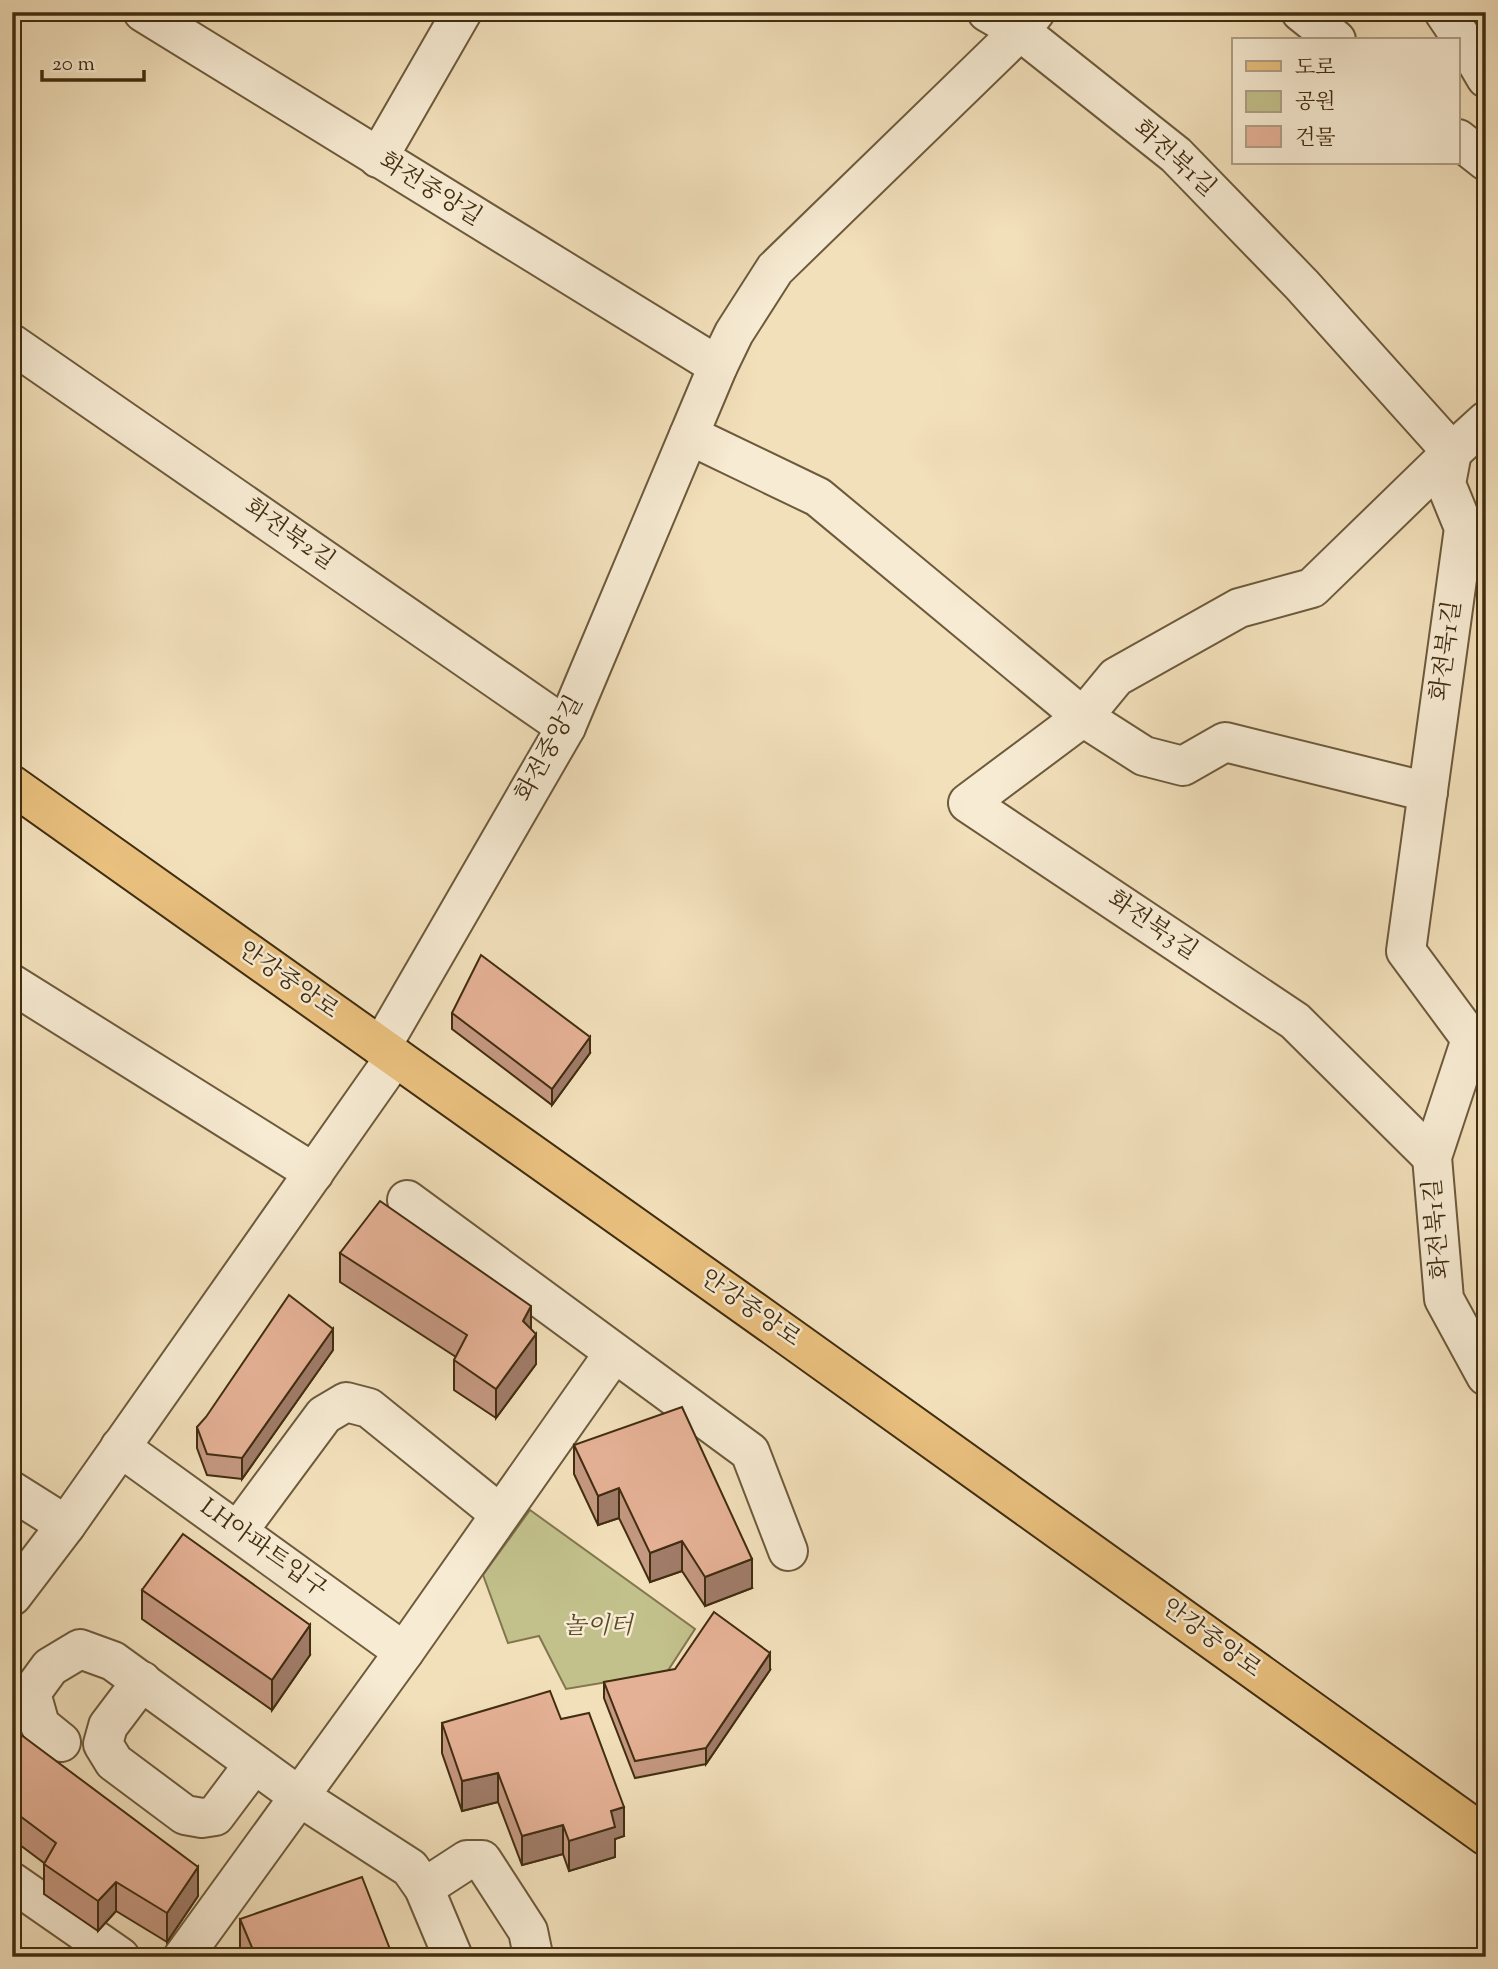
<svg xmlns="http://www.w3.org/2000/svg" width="1498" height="1969" viewBox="0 0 1498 1969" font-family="'Sorts Mill Goudy','Noto Serif KR',serif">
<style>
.green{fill:#c2c08b;stroke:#82764e;stroke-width:2}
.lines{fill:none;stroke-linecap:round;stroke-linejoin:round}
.minor-casing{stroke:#6d5a3b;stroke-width:42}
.major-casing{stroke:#412d10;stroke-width:42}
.minor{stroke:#f7ebd3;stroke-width:38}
.major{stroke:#e9c07e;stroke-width:38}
.wall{fill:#c59881;stroke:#412d10;stroke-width:2}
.shaded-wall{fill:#a07c69;stroke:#412d10;stroke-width:2}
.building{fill:#e5b196;stroke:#412d10;stroke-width:2}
.labels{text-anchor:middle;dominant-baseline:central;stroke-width:5;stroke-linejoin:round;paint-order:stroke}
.street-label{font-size:24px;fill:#412d10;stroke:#f7ebd3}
.park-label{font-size:24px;font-style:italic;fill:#5b4a29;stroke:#f7ebd3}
</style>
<rect width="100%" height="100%" fill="#f2e0bb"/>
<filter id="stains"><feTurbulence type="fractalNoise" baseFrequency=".00286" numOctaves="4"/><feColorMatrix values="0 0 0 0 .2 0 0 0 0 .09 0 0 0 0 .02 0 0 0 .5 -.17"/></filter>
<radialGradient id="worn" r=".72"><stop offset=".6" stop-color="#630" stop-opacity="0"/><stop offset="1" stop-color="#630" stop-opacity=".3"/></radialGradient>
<!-- green -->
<path class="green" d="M530 1510 695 1629 667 1672 566 1689 539 1636 508 1643 483 1575Z"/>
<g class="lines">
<defs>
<g id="minor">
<path d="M143 12 718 366"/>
<path d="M987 12 1020 31 1176 155 1302 285 1452 452"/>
<path d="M1301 12 1336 40"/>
<path d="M1444 12 1469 49 1486 78"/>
<path d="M1458 139 1486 161"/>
<path d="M378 158 462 12"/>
<path d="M12 344 566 727"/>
<path d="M689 435 818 497 1083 717 1144 756 1183 766 1225 742 1428 792"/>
<path d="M1452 452 1446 484 1464 528 1406 951 1471 1039 1432 1157 1444 1299 1486 1376"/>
<path d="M12 984 314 1173"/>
<path d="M381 1047 566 727 718 366 734 333 775 269 1020 31 1035 12"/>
<path d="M1432 1157 1295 1021 968 803 1083 717 1116 677 1239 608 1312 588 1452 452 1486 421"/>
<path d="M407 1200 750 1452 788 1551"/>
<path d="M120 1447 404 1652"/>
<path d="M12 1491 66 1525"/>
<path d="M238 1531 324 1415 346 1402 369 1408 500 1514"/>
<path d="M12 1596 66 1525 395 1057"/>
<path d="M142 1681 108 1726 103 1744 114 1762 185 1815 202 1818 215 1816 254 1764"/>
<path d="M61 1742 40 1725 31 1693 50 1667 80 1649 113 1661 300 1797 410 1868 424 1888 453 1957"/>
<path d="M12 1882 120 1957"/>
<path d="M424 1888 467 1860H482L528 1931 533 1955 532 1957"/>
<path d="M183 1957 404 1652 614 1353"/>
</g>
<path id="major" d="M12 785 770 1323 1486 1836"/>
</defs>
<!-- minor casing -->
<use href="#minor" class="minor-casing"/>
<!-- major casing -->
<use href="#major" class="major-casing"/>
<!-- minor -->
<use href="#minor" class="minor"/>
<!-- major -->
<use href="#major" class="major"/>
</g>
<!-- wall -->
<g class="wall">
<path d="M452 1013 590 1053 552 1105 452 1029Z"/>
<path d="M340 1253 531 1329 536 1364 496 1418 454 1390V1360L456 1357 340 1282Z"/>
<path d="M333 1350 242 1479 207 1475 197 1448V1427Z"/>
<path d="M574 1445 752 1588 705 1606 682 1571 650 1582 619 1518 598 1525 574 1474Z"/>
<path d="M142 1590 310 1655 272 1710 142 1619Z"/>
<path d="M770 1670 706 1764 635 1778 604 1698V1682Z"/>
<path d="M561 1719 624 1836 615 1839V1857L569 1871 563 1854 522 1865 498 1802 462 1811 442 1753V1723Z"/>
<path d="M12 1743 198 1896 167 1942 116 1911 98 1931 44 1894V1863L12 1839Z"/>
<path d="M240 1919 393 1957H244L240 1948Z"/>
</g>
<!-- shaded-wall -->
<g class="shaded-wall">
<path d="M590 1037V1053L552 1105V1089Z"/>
<path d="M531 1306V1335L523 1321Z"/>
<path d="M333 1329V1350L242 1479V1458Z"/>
<path d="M536 1334V1364L496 1418V1389Z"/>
<path d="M619 1488V1518L598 1525V1496Z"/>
<path d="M682 1541V1571L650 1582V1553Z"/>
<path d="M752 1559V1588L705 1606V1577Z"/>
<path d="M310 1625V1655L272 1710V1680Z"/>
<path d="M770 1653V1670L706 1764V1748Z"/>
<path d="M498 1773V1802L462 1811V1781Z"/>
<path d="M624 1807V1836L615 1839V1857L569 1871V1841L611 1811Z"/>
<path d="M563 1825V1854L522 1865V1836Z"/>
<path d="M198 1867V1896L167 1942V1913Z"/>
<path d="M116 1882V1911L98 1931V1901Z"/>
</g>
<!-- building -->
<g class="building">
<path d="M481 955 590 1037 552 1089 452 1013Z"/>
<path d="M380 1201 531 1306 523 1321 536 1334 496 1389 454 1360 467 1335 340 1253Z"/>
<path d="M289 1295 333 1329 242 1458 207 1454 197 1427 206 1417Z"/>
<path d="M682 1407 752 1559 705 1577 682 1541 650 1553 619 1488 598 1496 574 1445Z"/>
<path d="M183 1534 310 1625 272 1680 142 1590Z"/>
<path d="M714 1612 770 1653 706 1748 635 1761 604 1682 675 1669Z"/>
<path d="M550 1691 561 1719 589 1713 624 1807 611 1811 615 1827 569 1841 563 1825 522 1836 498 1773 462 1781 442 1723Z"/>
<path d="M20 1734 198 1867 167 1913 116 1882 98 1901 44 1864 56 1843 12 1810V1743Z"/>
<path d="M362 1877 393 1957H256L240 1919Z"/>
</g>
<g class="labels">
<!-- street labels -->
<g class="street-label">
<text transform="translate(1174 159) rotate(42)">화전북1길</text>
<text transform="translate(430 190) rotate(32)">화전중앙길</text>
<text transform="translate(289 535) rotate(35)">화전북2길</text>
<text transform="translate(1447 651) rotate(-82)">화전북1길</text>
<text transform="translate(550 749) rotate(-62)">화전중앙길</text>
<text transform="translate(1152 926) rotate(34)">화전북3길</text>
<text transform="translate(288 981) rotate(35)">안강중앙로</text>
<text transform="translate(1438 1229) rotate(-95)">화전북1길</text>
<text transform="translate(750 1309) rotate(35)">안강중앙로</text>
<text transform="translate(263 1549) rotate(36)">LH아파트입구</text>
<text transform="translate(1211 1639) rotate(36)">안강중앙로</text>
</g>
<!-- park labels -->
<g class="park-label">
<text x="598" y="1627">놀이터</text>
</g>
</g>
<!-- margin -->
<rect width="1498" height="1969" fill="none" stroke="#f2e0bb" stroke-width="42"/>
<rect x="14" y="14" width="1470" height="1941" fill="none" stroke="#412d10" stroke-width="3.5"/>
<rect x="21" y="21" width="1456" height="1927" fill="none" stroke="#412d10" stroke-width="2"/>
<!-- legend -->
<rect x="1232" y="38" width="228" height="126" fill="#f7ebd3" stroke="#ae9f85" stroke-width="2"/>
<rect x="1246" y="61" width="35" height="10" fill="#e9c07e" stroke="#ae9f85" stroke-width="2"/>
<text x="1295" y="74" font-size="21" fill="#412d10">도로</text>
<rect x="1246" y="91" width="35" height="21" fill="#c2c08b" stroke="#ae9f85" stroke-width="2"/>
<text x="1295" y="108" font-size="21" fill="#412d10">공원</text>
<rect x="1246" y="126" width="35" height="21" fill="#e5b196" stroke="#ae9f85" stroke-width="2"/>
<text x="1295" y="144" font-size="21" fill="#412d10">건물</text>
<!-- scale -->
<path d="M42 70v10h102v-10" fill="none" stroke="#412d10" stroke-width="3.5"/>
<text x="52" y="70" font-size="21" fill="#412d10" stroke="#f7ebd3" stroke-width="5" paint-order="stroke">20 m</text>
<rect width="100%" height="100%" filter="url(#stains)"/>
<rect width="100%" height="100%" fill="url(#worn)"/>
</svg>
